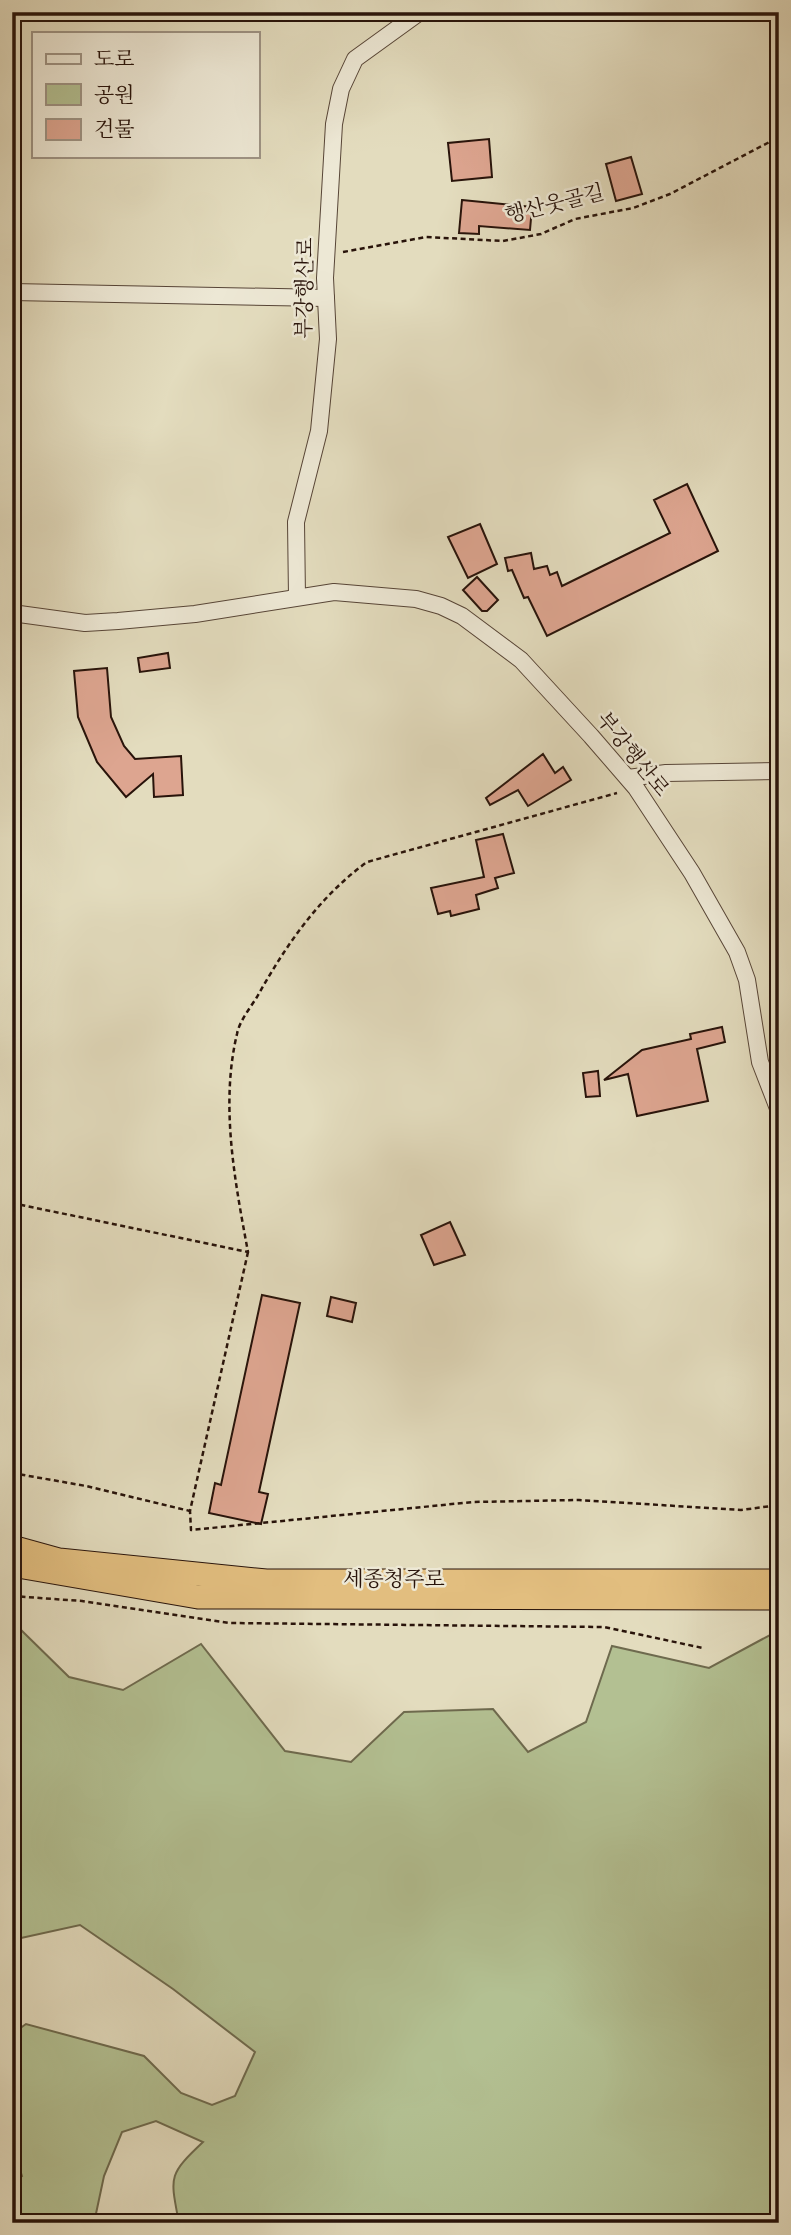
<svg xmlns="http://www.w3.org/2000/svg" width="791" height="2235" viewBox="0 0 791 2235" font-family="'Old Standard TT','Noto Serif KR',serif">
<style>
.green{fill:#b3c092;stroke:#6e6a4e;stroke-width:2}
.building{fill:#dda590;stroke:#28130a;stroke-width:2}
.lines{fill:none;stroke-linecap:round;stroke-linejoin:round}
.minor-casing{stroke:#574537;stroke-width:18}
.highway-casing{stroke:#28130a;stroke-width:25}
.path{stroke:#28130a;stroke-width:2.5;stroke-dasharray:5 3.5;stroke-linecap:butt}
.minor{stroke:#ede8d5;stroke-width:16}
.highway{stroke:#e2be7f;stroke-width:23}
.labels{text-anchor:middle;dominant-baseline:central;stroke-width:5;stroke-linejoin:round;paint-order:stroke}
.street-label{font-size:21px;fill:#28130a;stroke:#ede8d5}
</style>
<rect width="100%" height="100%" fill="#e3dcbe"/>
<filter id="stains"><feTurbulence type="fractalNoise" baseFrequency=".00286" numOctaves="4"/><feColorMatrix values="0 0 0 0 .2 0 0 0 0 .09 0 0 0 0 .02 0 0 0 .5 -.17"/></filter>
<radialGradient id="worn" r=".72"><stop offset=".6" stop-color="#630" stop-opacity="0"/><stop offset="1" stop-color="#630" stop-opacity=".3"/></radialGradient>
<!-- green -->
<path class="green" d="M18 1627 69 1677 123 1690 201 1644 285 1751 351 1762 404 1712 493 1709 528 1752 586 1722 612 1646 709 1668 770 1635 779 1697V2223H179C170 2176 168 2175 203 2142L156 2121 122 2132 104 2176 94 2223H12V2183L22 2176 12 2145V2034L26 2024 144 2056 181 2093 212 2105 235 2096 255 2052 173 1989 80 1925 12 1940V1629Z"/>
<!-- building -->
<g class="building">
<path d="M489 139 492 177 452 181 448 143Z"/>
<path d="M631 157 642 194 616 201 606 164Z"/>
<path d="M462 200 532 207 530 230 479 226V234L459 233Z"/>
<path d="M687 484 718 551 547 636 528 597 524 598 512 570 508 571 505 558 531 553 534 569 547 566 550 575 557 572 562 586 670 533 654 500Z"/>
<path d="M480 524 497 564 468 578 448 537Z"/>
<path d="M477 577 498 600 487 611H482L463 590Z"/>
<path d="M168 653 170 668 140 672 138 658Z"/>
<path d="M107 668 111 717 124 746 135 759 181 756 183 795 154 797 153 774 126 797 97 762 78 717 74 671Z"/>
<path d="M543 754 555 773 563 767 571 780 528 806 518 790 490 805 486 798Z"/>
<path d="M503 834 514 873 495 878 498 888 476 895 479 909 451 916 450 911 438 914 431 888 484 877 476 840Z"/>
<path d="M722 1027 725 1042 697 1049 708 1101 637 1116 628 1074 604 1080 642 1050 691 1039 690 1034Z"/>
<path d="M598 1071 600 1096 586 1097 583 1073Z"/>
<path d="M450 1222 465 1255 434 1265 421 1235Z"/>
<path d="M262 1295 300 1303 259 1492 268 1494 261 1524 209 1513 215 1483 221 1485Z"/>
<path d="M331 1297 356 1303 352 1322 327 1316Z"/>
</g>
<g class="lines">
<defs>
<g id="minor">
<path d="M12 292 326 298"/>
<path d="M297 597 296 522 319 431 328 339 325 278 334 124 341 89 355 59 420 12"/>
<path d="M12 613 85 623 118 621 195 614 334 592 416 599 441 606 462 616 521 660 591 736 636 788 692 873 737 952 747 980 760 1062 779 1111"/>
<path d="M628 778 666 773 779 771"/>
</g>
<g id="highway">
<path d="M12 1547 59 1560 266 1581H779"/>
<path d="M12 1565 198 1597 779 1598"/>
</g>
</defs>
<!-- minor casing -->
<use href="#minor" class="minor-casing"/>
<!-- highway casing -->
<use href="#highway" class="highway-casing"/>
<!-- path -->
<g class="path">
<path d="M343 252 426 237 503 241 541 234 575 219 633 208 670 194 779 137"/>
<path d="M12 1203 248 1252C235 1182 220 1105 237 1034 239 1022 250 1008 257 997 286 945 319 897 367 862L617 793"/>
<path d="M248 1252 190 1511 191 1530 473 1502 579 1500 741 1510 779 1505"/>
<path d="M12 1473 86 1486 190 1511"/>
<path d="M12 1596 82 1601 230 1623 604 1627 703 1648"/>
</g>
<!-- minor -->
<use href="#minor" class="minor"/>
<!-- highway -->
<use href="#highway" class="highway"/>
</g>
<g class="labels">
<!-- street labels -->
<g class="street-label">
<text transform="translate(555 205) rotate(-14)">행산웃골길</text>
<text transform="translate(306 288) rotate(-89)">부강행산로</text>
<text transform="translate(632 755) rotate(51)">부강행산로</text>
<text x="394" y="1580">세종청주로</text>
</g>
</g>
<!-- margin -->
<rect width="791" height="2235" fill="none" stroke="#e3dcbe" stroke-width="42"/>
<rect x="14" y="14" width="763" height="2207" fill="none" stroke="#28130a" stroke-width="3.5"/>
<rect x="21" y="21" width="749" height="2193" fill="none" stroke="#28130a" stroke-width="2"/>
<!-- legend -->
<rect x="32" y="32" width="228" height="126" fill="#ede8d5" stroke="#9e9384" stroke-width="2"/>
<rect x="46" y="54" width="35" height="10" fill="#ede8d5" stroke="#9e9384" stroke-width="2"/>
<text x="94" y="66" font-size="21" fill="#28130a">도로</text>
<rect x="46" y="84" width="35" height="21" fill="#b3c092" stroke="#9e9384" stroke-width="2"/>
<text x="94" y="102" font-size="21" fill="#28130a">공원</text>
<rect x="46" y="119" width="35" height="21" fill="#dda590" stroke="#9e9384" stroke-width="2"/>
<text x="94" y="136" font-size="21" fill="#28130a">건물</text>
<rect width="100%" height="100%" filter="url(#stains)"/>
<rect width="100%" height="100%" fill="url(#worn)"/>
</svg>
